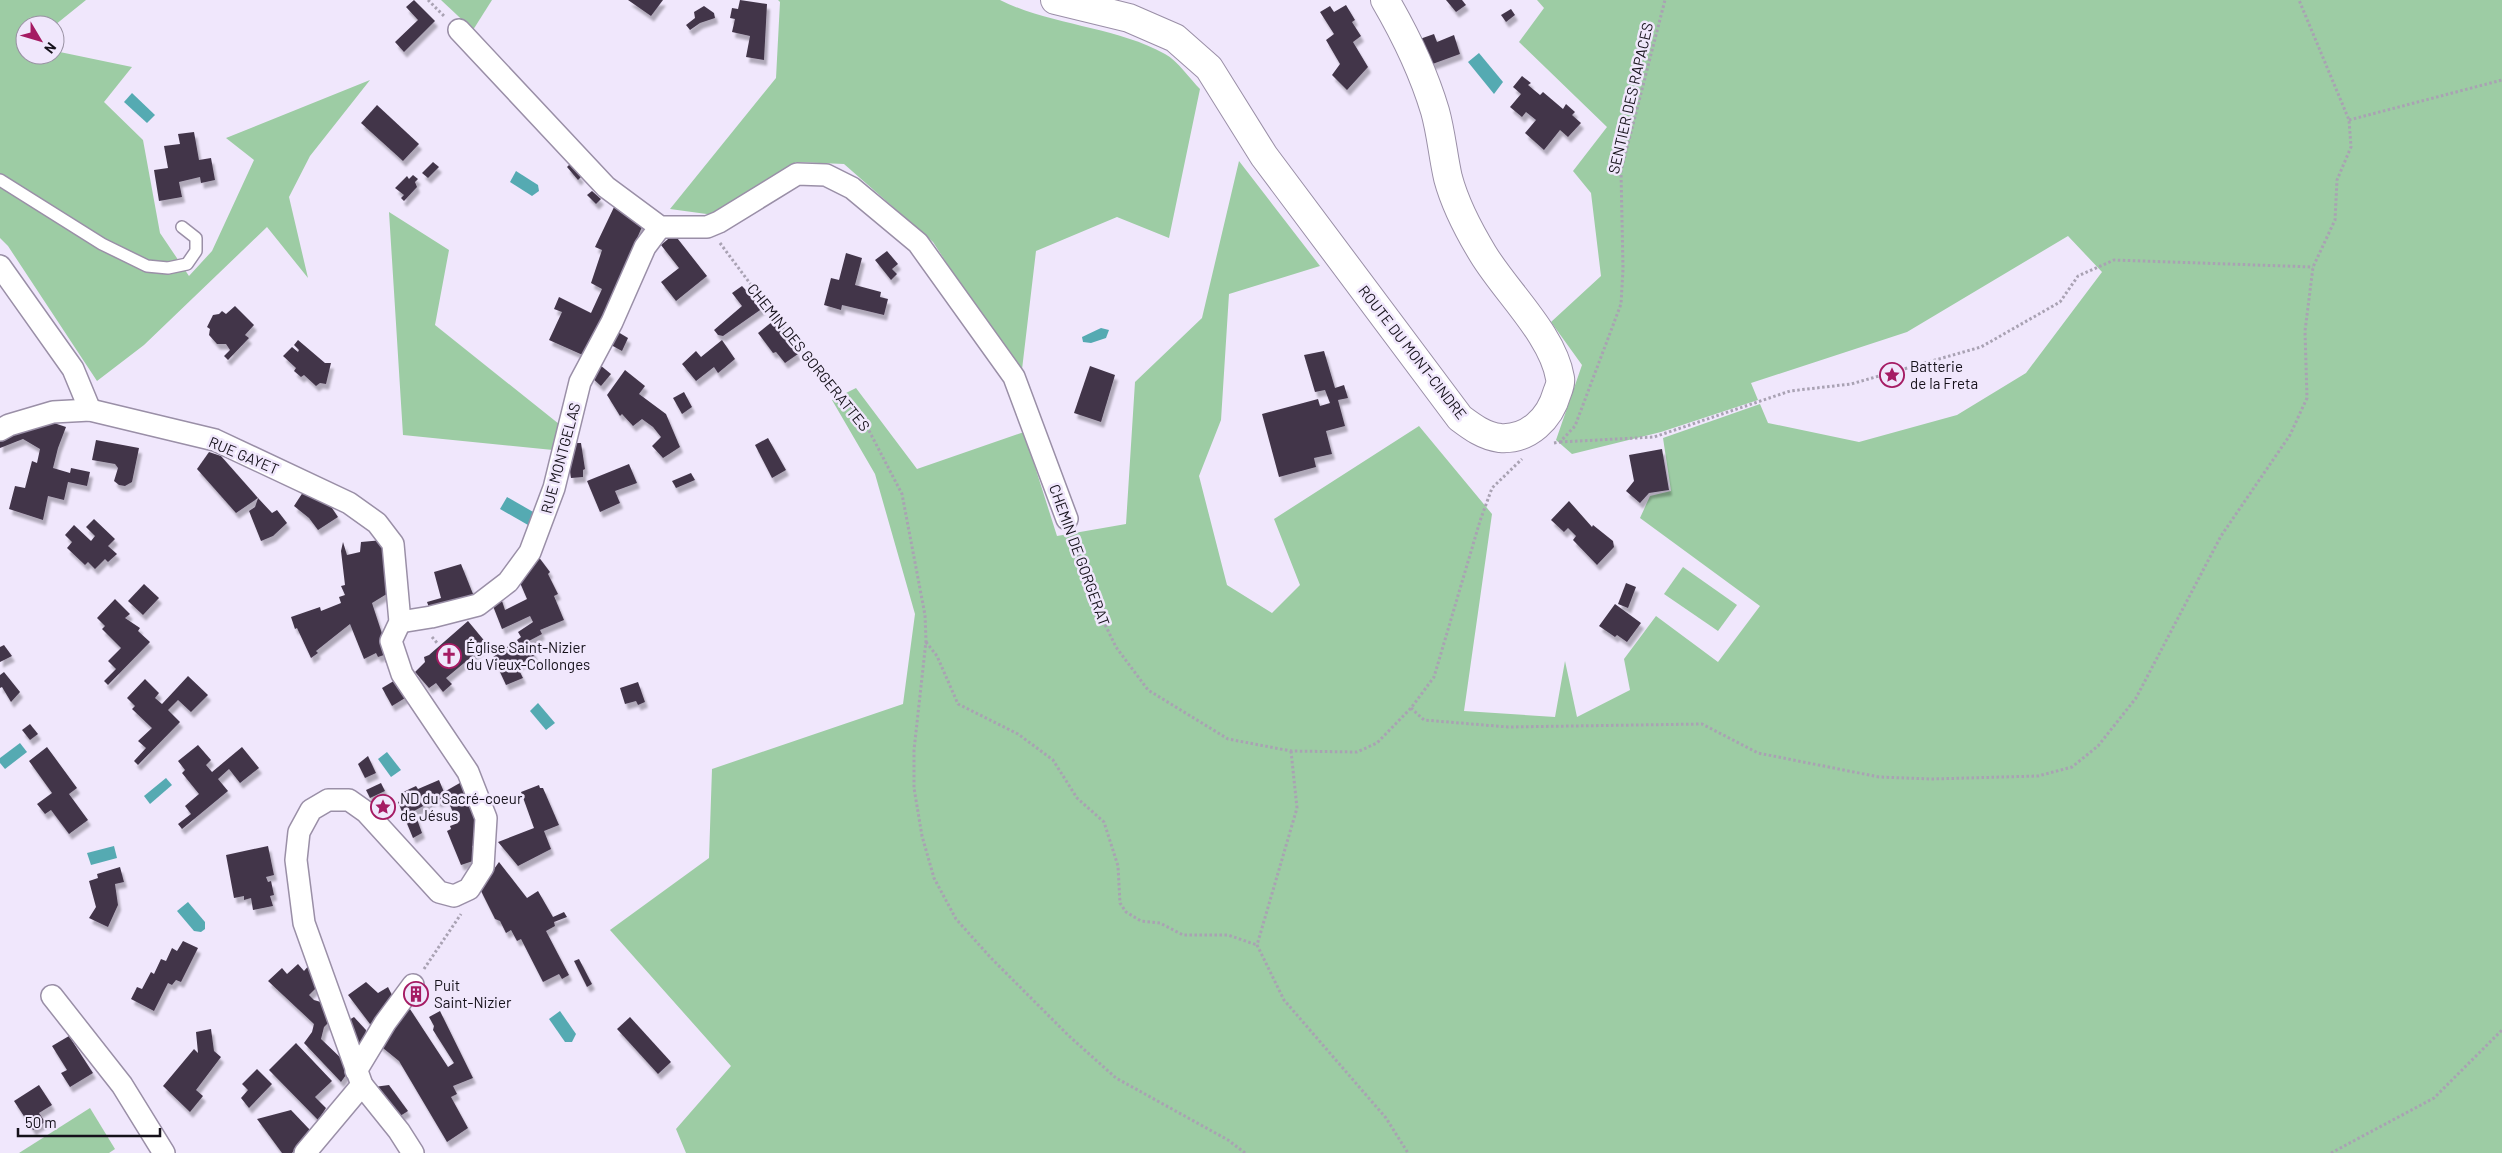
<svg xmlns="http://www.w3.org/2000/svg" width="2502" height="1153" viewBox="0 0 2502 1153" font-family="Barlow,sans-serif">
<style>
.green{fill:#9dcca4}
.water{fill:#55aab2}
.building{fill:#43364a;filter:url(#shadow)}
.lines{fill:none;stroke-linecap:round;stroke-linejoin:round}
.service-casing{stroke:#9a8fa7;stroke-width:14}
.minor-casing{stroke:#9a8fa7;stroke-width:24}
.tertiary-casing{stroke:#9a8fa7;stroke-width:30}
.path{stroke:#a9a2b3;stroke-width:3;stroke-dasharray:2.5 2.5;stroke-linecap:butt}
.service{stroke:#fff;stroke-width:11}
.minor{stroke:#fff;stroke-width:21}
.tertiary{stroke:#fff;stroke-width:28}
.labels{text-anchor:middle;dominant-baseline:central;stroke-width:5;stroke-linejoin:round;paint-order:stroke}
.street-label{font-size:15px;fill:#15111a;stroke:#f0e7fc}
.poi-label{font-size:15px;fill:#15111a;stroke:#f0e7fc;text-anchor:start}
</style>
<defs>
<filter id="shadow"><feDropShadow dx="3" dy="5.5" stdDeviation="1" flood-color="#0004"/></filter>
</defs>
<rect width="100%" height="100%" fill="#f0e7fc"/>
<!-- green -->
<g class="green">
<path d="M0 0H86L55 25H25V55H55V51L132 67 104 102 143 140 160 233 189 276 212 251 254 160 226 138 370 80 310 156 289 197 308 278 267 227 144 345 97 381 8 246 0 238Z"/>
<path d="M441 0H492L473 30Z"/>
<path d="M778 0H1000C1052 26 1114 26 1165 54 1178 61 1190 79 1200 89L1169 238 1117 217 1036 251 1021 378 933 242 844 164 796 162 714 215 670 209 776 78 780 2Z"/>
<path d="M1537 0H2502V1153H686L676 1129 731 1066 610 930 709 858 712 769 903 704 915 614 875 474 832 400 856 388 917 469 1024 432 1057 536 1126 524 1135 382 1202 318 1239 161 1320 266 1229 294 1221 420 1199 476 1227 585 1272 613 1300 585 1274 519 1419 426 1492 514 1464 711 1555 717 1565 661 1577 717 1630 690 1624 659 1656 616 1718 662 1760 606 1640 518 1650 496 1671 491 1663 438 1760 404 1768 423 1859 442 1957 415 2026 373 2102 272 2068 236 1907 332 1751 383 1758 400 1661 432 1572 454 1556 440 1582 365 1551 322 1601 276 1591 193 1573 171 1607 127 1519 42 1544 8Z"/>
<path d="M389 212 449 250 435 325 559 424 553 450 403 435Z"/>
<path d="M1683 567 1737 605 1718 631 1664 594Z"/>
<path d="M90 1108 115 1149 109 1153H19Z"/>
</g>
<!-- water -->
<g class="water">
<path d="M1479 53 1503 82 1494 94 1468 62Z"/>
<path d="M132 93 155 115 147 123 124 102Z"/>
<path d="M516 171 538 185 539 191 532 196 510 182Z"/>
<path d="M1101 328 1109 330 1106 338 1091 343 1083 342 1082 337Z"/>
<path d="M507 497 535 513 528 525 500 509Z"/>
<path d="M538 703 555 723 546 730 530 711Z"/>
<path d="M20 743 27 752 5 769 0 763V758Z"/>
<path d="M387 752 401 770 391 777 378 759Z"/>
<path d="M166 778 172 785 150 804 144 796Z"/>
<path d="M114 846 117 858 91 865 87 853Z"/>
<path d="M188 902 205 922V929L201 932 194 931 177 911Z"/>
<path d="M560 1011 576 1034 572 1042H565L549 1019Z"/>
</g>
<!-- building -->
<g class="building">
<path d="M414 0 435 21 404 52 395 42 418 20 406 7Z"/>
<path d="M628 0H663L651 16Z"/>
<path d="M740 0 767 4 764 60 746 57 750 36 732 32 735 19 730 18 732 8 738 9Z"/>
<path d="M1446 0H1462L1466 5 1456 12Z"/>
<path d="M1346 5 1355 20 1352 22 1361 36 1353 42 1368 67 1347 90 1332 75 1340 64 1326 40 1334 34 1320 12 1330 6 1334 12Z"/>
<path d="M704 6 714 13 715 18 700 23 690 30 686 25 695 18 694 12Z"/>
<path d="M1511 9 1515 15 1506 22 1501 15Z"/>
<path d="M1434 34 1437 42 1454 35 1460 54 1427 66 1417 40Z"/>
<path d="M1522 76 1531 83 1528 85 1540 95 1543 92 1563 109 1566 104 1575 112 1572 115 1581 123 1568 137 1560 130 1544 150 1525 133 1536 120 1526 112 1522 117 1510 107 1521 94 1513 87Z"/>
<path d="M377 105 419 144 403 161 361 123Z"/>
<path d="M194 132 199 160 211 158 215 180 201 183 200 177 179 182 182 197 159 201 154 170 168 168 164 146 180 144 178 134Z"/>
<path d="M433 162 439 167 428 178 422 173Z"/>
<path d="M570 164 581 177 578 180 567 167Z"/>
<path d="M413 175 418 179 415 182 417 187 404 201 401 198 404 195 395 188 407 176 409 179Z"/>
<path d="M592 191 601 199 596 204 587 195Z"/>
<path d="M615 205 645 220 628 259 616 295 585 356 549 340 562 312 554 309 559 297 591 313 602 289 591 283 602 250 595 247Z"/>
<path d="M674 234 707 276 676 301 661 282 679 268 661 245Z"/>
<path d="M887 251 898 264 892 269 897 274 891 280 875 260Z"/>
<path d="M846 253 862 258 855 285 881 292 880 297 888 299 884 315 842 305 841 310 824 305 831 278 839 280Z"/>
<path d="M742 286 763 308 723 336 718 335 714 330 742 306 732 293Z"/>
<path d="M235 306 254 325 245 335 249 338 228 360 224 356 230 350 226 344H217L209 335 210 329 207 327 213 315 219 314 222 311 226 314Z"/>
<path d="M773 321 798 354 785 363 776 352 773 353 758 333Z"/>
<path d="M618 332 628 338 622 351 611 345Z"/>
<path d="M298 340 325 363H331L326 384 320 383 316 386 304 375 301 377 294 371 296 368 283 356 292 347 298 352 299 350 294 345Z"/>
<path d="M722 340 735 359 718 373 714 367 696 381 682 364 696 351 701 357Z"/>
<path d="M1324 351 1335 388 1344 385 1348 398 1338 400 1345 426 1326 431 1332 454 1314 458 1316 467 1279 477 1262 414 1318 399 1320 406 1330 403 1325 390 1315 392 1304 355Z"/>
<path d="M600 365 611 374 601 386 591 377Z"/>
<path d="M1090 366 1115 375 1101 422 1074 413Z"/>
<path d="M625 370 645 386 639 394 666 414 680 447 663 458 652 446 661 437 653 427 642 419 633 426 622 414 620 416 607 395Z"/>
<path d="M684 392 692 407 682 414 673 398Z"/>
<path d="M42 419 66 427 58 448 53 468 70 473 71 468 90 472 87 486 68 482 64 500 48 496 43 520 9 509 15 486 25 488 32 461 37 463 40 449 23 439 0 448V434L12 436Z"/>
<path d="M768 438 786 470 772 478 755 445Z"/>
<path d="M96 440 139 448 132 482 125 486 119 485 114 481 118 468 115 464 92 460Z"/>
<path d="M575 443H581L585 469 583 470V477L571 478 570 471H567Z"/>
<path d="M1662 449 1669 490 1649 493 1640 503 1626 491 1634 481 1629 455Z"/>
<path d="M209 452 221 456 258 498 236 513 197 469Z"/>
<path d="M629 464 637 483 615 491 620 503 600 512 587 481Z"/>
<path d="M691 473 695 480 676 488 672 481Z"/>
<path d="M305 489 330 505 338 517 318 530 309 518 294 506Z"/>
<path d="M258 498 272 513 277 510 287 523 273 536 261 541 249 511 255 507Z"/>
<path d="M1569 501 1592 527 1593 525 1613 541 1614 547 1597 565 1573 540 1576 536 1568 528 1564 532 1551 520Z"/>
<path d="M94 519 115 539 108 546 117 554 108 562 105 559 95 569 88 562 85 565 67 548 72 542 65 535 74 525 91 541 95 536 86 527Z"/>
<path d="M383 540 390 592 372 603 391 661 386 663 384 655 378 657 376 653 364 659 350 624 316 651 318 653 311 658 297 628 295 629 291 617 320 607 321 611 341 603 339 597 345 595 341 586 345 585 341 551 343 542 347 555 360 552 361 542Z"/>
<path d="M538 556 550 572 548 574 558 594 554 596 564 620 540 630 542 634 527 642 535 655 517 666 523 678 506 685 493 657 508 646 510 649 519 643 517 640 521 637 518 632 533 622 530 616 502 629 491 601 500 595 505 610 527 599 518 578Z"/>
<path d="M461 564 475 599 431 613 427 602 441 598 434 572Z"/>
<path d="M1626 583 1636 587 1628 608 1618 604Z"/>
<path d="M144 584 159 598 143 615 128 601Z"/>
<path d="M115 599 130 614 125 618 140 628 138 631 150 642 108 685 104 681 116 669 108 661 121 648 102 629 105 626 97 618Z"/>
<path d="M1615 604 1641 623 1627 642 1617 635 1615 637 1599 626Z"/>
<path d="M468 621 487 644 446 678 452 684 443 692 436 683 429 688 415 672 425 662 424 657 429 655Z"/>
<path d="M4 645 12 656 0 662V647Z"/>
<path d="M4 672 20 692 11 702 2 687 0 688V675Z"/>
<path d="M188 676 208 695 191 712 178 700 168 710 180 722 138 765 134 761 146 748 138 741 152 728 132 709 135 706 127 698 145 679 159 693 155 698 162 704Z"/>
<path d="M397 679 410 695 392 706 382 688Z"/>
<path d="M638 682 645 702 638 705 636 701 625 704 620 688Z"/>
<path d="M30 724 38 734 30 740 22 730Z"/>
<path d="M198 745 211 760 206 765 212 772 242 747 259 768 240 783 229 769 218 779 228 791 182 829 178 824 191 814 185 806 199 794 182 773 185 770 178 761Z"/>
<path d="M47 747 77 788 69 794 88 820 69 834 51 810 45 814 37 804 52 793 29 761Z"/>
<path d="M368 756 376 773 365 778 358 764Z"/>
<path d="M439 780 444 792 465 780 481 817 480 844 472 846 476 860 461 865 447 831 451 829 450 826 458 823 447 799 438 802 436 799 414 811 422 833 413 838 398 802 404 799 401 793 416 786 418 789Z"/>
<path d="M381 783 385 791 370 798 366 790Z"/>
<path d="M539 785 540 788H543L559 825 544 831 551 849 518 866 498 842 534 828 521 792Z"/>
<path d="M268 846 274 875 266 877 268 882 271 881 274 895 270 896 273 906 253 910 251 898 244 900V896L234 898 226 855Z"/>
<path d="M499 862 527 898 538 891 553 917 564 912 567 917 554 922 555 926 546 931 569 975 562 979 559 974 543 982 521 939 517 941 511 930 506 933 500 921 495 919 480 889Z"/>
<path d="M120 867 124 882 115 884 118 905 108 927 89 918 96 907 89 881 98 878 97 874Z"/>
<path d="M183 941 198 948 181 982 176 980 172 985 168 983 154 1011 131 999 137 987 142 989 151 972 154 974 161 959 166 961 172 948 177 951Z"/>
<path d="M579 959 592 984 587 987 574 961Z"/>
<path d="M298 964 304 971 310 964 318 986 309 995 314 1000 324 1003 330 1021 324 1027 321 1039 344 1061 348 1072 341 1082 304 1043 312 1032 314 1024 268 981 282 968 287 974Z"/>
<path d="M366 982 378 993 388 987 394 999 377 1022 370 1024 348 995Z"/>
<path d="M408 1006 448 1067 454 1063 433 1030 434 1026 429 1017 440 1011 473 1078 453 1086 457 1094 451 1097 468 1128 447 1142 399 1061 378 1044Z"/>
<path d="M354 1017 366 1030 365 1039 359 1048 349 1020Z"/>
<path d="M630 1017 671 1062 658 1074 617 1029Z"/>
<path d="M211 1029 214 1051 221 1057 196 1090 203 1096 190 1112 163 1086 194 1049 198 1053 196 1032Z"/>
<path d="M69 1036 93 1073 70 1087 61 1073 67 1070 52 1046Z"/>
<path d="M296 1043 332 1081 315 1097 326 1108 318 1120 269 1070Z"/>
<path d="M257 1069 272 1084 249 1108 241 1098 248 1090 242 1084Z"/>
<path d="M39 1085 52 1105 39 1113 45 1122 33 1130 14 1101Z"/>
<path d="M389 1085 408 1111 397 1118 374 1087Z"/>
<path d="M291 1110 310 1130 292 1153H282L257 1119Z"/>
</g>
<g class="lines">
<defs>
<path id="service" d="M0 180 102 244 147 266 168 268 187 264 196 251V238L182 227"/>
<g id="minor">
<path d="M459 30 606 187 660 227H707L719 222 797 174 826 175 852 188 918 243 1014 377 1067 519"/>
<path d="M0 266 73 369 90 410"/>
<path d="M0 430 9 425 53 412 90 410 215 440 349 503 377 523 393 544 400 622 391 641 402 674 468 772 486 818 483 867 469 889 454 896 439 892 366 812 349 800H328L311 810 299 832 296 860 304 923 362 1085 399 1131 413 1153"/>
<path d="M400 622 431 617 478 605 508 582 530 552 554 488 580 382 612 322 645 247 660 227"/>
<path d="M52 996 122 1085 164 1153"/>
<path d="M356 1071 385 1023 413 985"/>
<path d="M305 1153 362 1085"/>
</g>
<path id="tertiary" d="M1055 0 1129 18 1175 38 1209 68 1264 156 1460 418C1472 427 1484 436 1500 438 1529 440 1550 418 1557 393 1559 388 1561 383 1560 378 1553 335 1506 292 1483 254 1469 231 1455 204 1448 178 1443 156 1441 132 1435 111 1423 71 1406 36 1385 0"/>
</defs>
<!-- service casing -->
<use href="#service" class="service-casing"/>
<!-- minor casing -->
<use href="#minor" class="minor-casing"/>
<!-- tertiary casing -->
<use href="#tertiary" class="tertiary-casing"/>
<!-- path -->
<g class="path">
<path d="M428 0 445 17"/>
<path d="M2349 120 2502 80"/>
<path d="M720 243 798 348 864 421 902 494 925 615 926 641 914 750V788L922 836 934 878 956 919 991 958 1069 1036 1116 1078 1228 1140 1245 1153"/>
<path d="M1560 442 1654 437 1790 391 1851 384 1981 347 2060 302 2078 276 2114 260 2313 267"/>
<path d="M1554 443 1560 442 1575 426 1621 304 1623 269 1621 171 1665 0"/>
<path d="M1072 536 1095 604 1116 647 1148 690 1228 739 1291 751 1357 752 1377 743 1411 708 1434 677 1480 521 1492 488 1522 459"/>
<path d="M432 637 438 644"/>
<path d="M926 642 937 656 958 704 1018 734 1053 760 1077 798 1104 822 1118 866 1120 903 1126 912 1141 921 1160 923 1183 935H1228L1257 945"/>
<path d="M1411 708 1424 720 1508 727 1702 724 1758 753 1879 777 1932 779 2038 776 2072 767 2098 746 2136 698 2221 536 2290 435 2307 398 2305 331 2313 267 2335 220 2337 180 2351 147 2349 120 2299 0"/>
<path d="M1291 751 1297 808 1257 945 1284 1000 1386 1118 1408 1153"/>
<path d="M424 969 461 914"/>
<path d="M2331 1153 2434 1098 2502 1030"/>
</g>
<!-- service -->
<use href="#service" class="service"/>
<!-- minor -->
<use href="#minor" class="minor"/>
<!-- tertiary -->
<use href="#tertiary" class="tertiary"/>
</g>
<!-- icons -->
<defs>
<symbol id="sight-ring" viewBox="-11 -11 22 22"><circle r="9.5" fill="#f0e7fc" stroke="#a51b63" stroke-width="1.5"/><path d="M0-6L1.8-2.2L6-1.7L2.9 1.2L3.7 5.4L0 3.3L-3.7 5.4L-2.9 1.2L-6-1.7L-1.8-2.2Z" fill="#a51b63"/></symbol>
<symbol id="church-ring" viewBox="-11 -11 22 22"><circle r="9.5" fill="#f0e7fc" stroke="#a51b63" stroke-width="1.5"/><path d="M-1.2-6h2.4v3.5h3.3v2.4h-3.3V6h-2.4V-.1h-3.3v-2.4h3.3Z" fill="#a51b63"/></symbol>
<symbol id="building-ring" viewBox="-11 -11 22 22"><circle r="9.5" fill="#f0e7fc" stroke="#a51b63" stroke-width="1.5"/><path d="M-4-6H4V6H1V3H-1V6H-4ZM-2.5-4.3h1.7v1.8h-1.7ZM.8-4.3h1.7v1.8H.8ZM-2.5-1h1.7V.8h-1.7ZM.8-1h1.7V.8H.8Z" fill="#a51b63"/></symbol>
</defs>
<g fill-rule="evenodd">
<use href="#sight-ring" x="1878" y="361" width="28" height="28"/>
<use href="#church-ring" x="435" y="642" width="28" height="28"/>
<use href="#sight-ring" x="369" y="793" width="28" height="28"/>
<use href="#building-ring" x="402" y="980" width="28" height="28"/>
</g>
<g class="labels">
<!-- street labels -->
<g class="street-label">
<text transform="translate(1630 98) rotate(-77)">SENTIER DES RAPACES</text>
<text transform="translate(1413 352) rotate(52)">ROUTE DU MONT-CINDRE</text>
<text transform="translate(809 357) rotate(51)">CHEMIN DES GORGERATTES</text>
<text transform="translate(244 455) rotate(23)">RUE GAYET</text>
<text transform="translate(560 458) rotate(-75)">RUE MONTGELAS</text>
<text transform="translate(1080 555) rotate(70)">CHEMIN DE GORGERAT</text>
</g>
<!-- poi labels -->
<g class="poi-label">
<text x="1910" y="366">Batterie<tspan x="1910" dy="17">de la Freta</tspan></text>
<text x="466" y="647">Église Saint-Nizier<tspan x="466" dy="17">du Vieux-Collonges</tspan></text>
<text x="400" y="798">ND du Sacré-coeur<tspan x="400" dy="17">de Jésus</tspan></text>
<text x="434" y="985">Puit<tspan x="434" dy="17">Saint-Nizier</tspan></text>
</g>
</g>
<!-- north arrow -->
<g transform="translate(40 40) rotate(128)"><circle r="24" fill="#f0e7fc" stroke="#9891a2"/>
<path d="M0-4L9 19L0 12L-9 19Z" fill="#a51b63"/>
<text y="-8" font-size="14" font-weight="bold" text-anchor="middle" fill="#15111a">N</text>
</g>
<!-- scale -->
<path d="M18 1128v8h142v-8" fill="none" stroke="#15111a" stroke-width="2.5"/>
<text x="25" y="1128" font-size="15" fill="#15111a" stroke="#f0e7fc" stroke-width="4" paint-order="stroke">50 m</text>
</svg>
